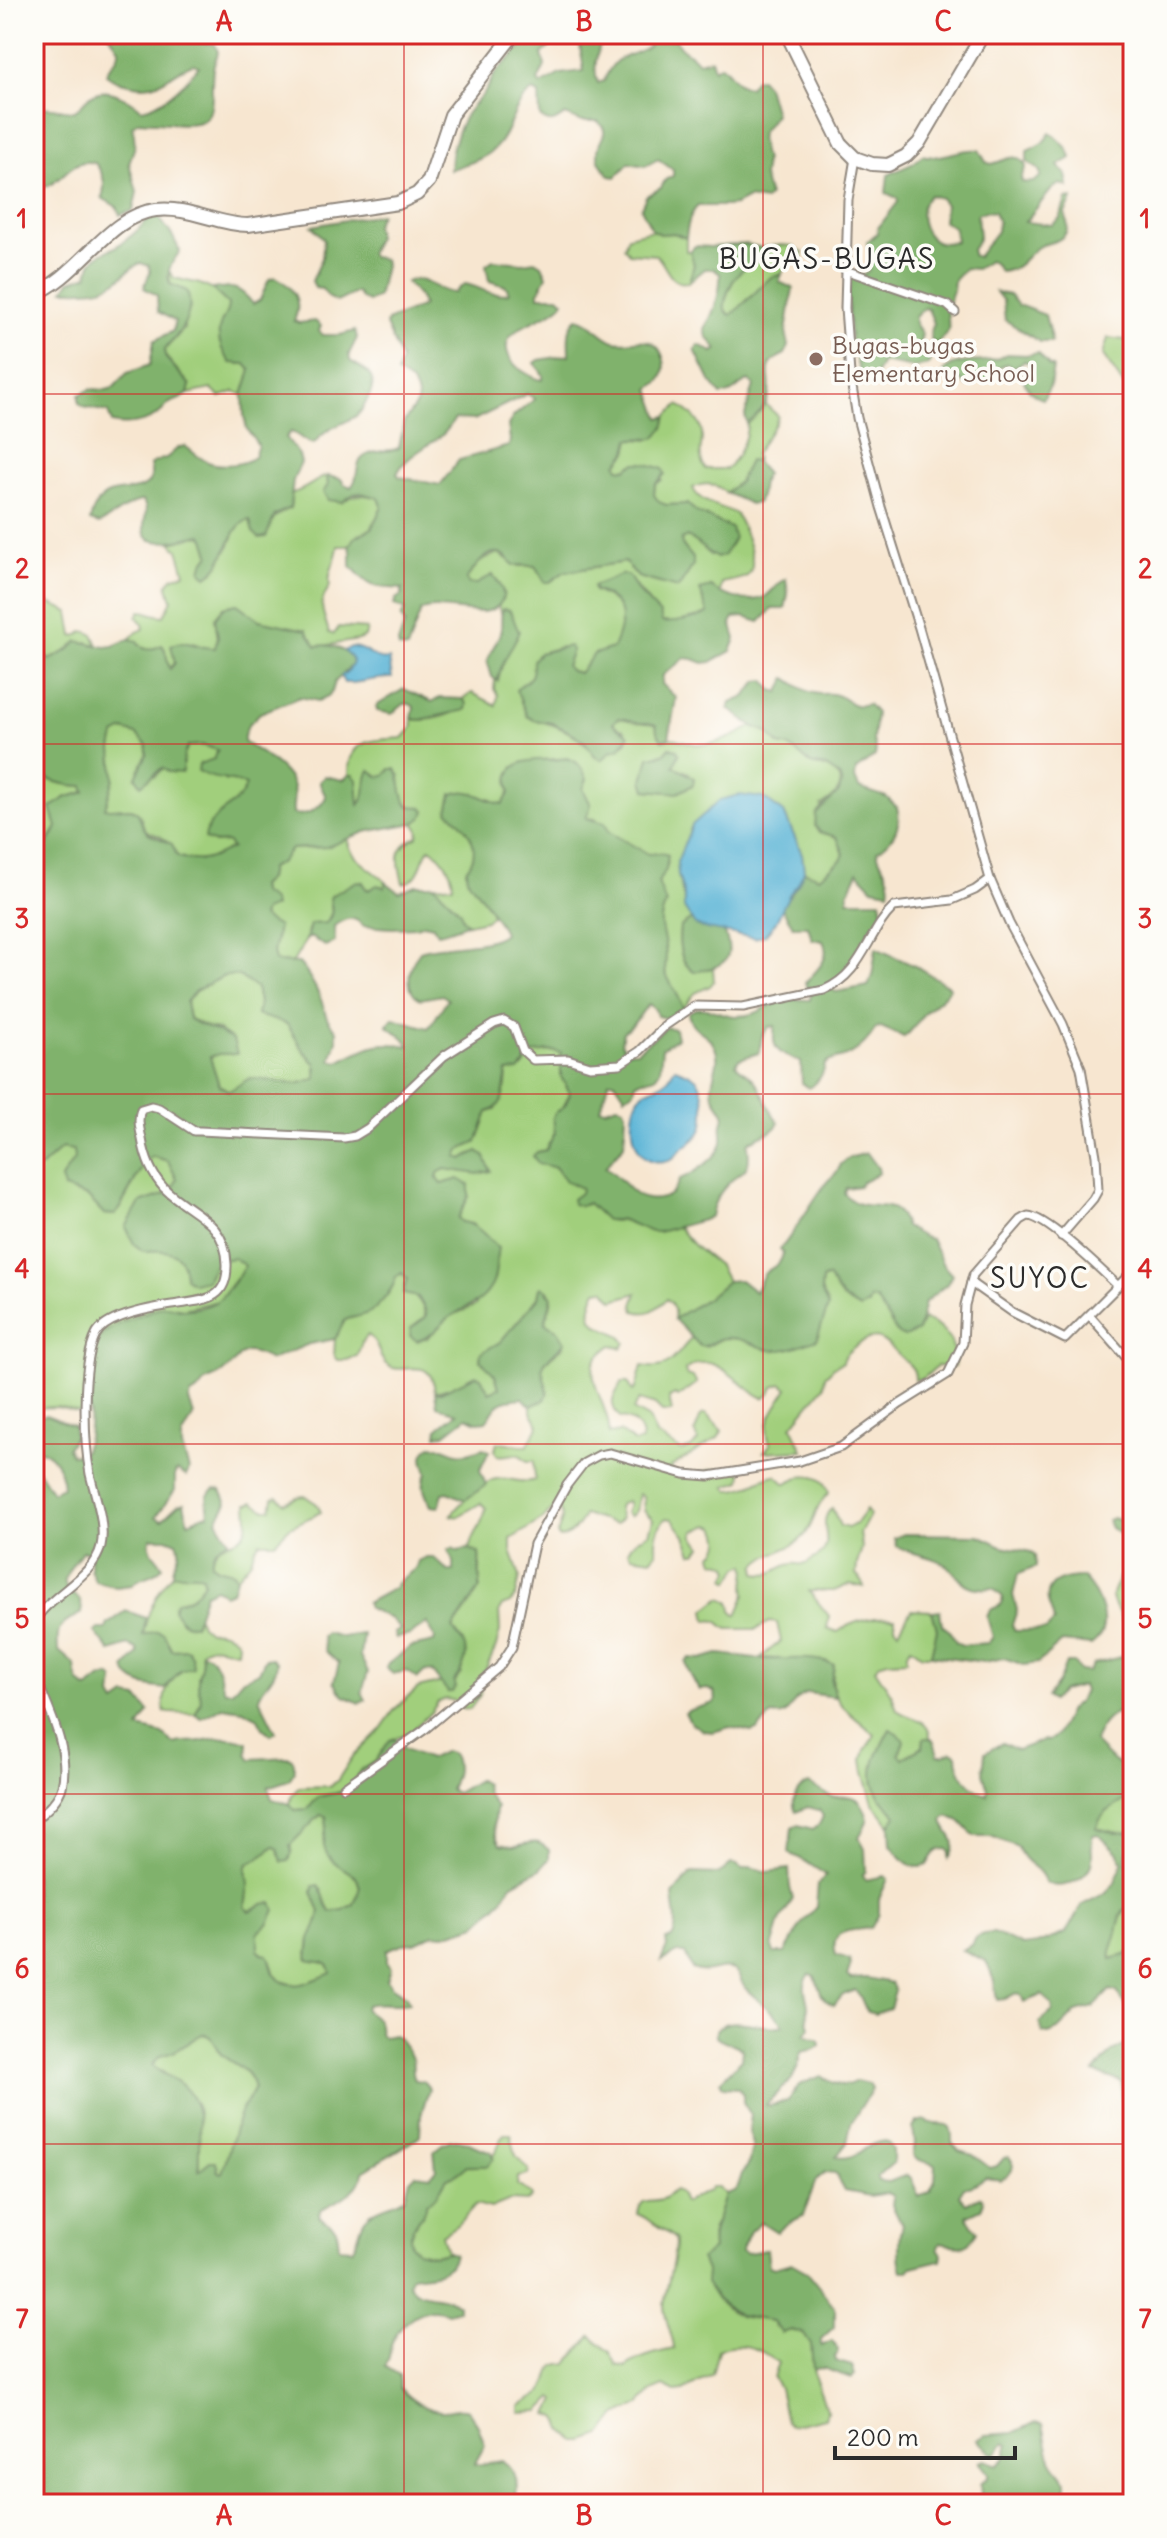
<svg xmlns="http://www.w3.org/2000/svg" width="1167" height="2538" viewBox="0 0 1167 2538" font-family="Delius,sans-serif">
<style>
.green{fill:#a1cf7c;stroke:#667d54;stroke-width:2;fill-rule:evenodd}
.forest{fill:#80b26c;stroke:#566e4c;stroke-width:2;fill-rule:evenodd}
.water{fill:#59b3d6;stroke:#426f80;stroke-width:2}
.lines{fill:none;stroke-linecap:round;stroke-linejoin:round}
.street-casing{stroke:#91887e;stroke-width:11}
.highway-casing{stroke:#91887e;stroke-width:16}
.street{stroke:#fff;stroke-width:7}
.highway{stroke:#fff;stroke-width:12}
.grid{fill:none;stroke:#d62828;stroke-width:2;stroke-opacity:0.55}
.education-dot{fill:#8d6e63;stroke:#fdfcf7;stroke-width:3}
.labels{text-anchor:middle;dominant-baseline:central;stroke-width:7;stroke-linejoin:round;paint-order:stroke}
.education-label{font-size:24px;fill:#785e54;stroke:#fdfcf7;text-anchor:start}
.quarter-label{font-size:28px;letter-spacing:2px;fill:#2b2b2b;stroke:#fdfcf7}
.neatline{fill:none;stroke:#d62828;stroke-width:3}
.grid-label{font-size:26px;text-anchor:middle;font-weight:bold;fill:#d62828}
</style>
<rect width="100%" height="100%" fill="#fdfcf7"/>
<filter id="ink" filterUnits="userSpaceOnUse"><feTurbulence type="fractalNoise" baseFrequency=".0125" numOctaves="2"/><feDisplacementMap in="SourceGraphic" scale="16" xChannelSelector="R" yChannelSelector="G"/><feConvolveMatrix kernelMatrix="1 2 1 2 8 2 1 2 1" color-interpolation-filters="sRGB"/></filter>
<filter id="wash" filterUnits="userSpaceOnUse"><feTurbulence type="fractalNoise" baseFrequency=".006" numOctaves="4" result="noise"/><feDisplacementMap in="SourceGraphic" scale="32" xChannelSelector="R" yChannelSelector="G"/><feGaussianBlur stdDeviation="1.8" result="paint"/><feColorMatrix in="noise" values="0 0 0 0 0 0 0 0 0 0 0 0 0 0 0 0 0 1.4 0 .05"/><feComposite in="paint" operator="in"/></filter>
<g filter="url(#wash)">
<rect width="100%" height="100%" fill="#f7e6d0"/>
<!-- green -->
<g class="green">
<path d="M652 230 660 234 674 233 686 238V251H690L694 265 689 282C668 286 668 266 656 255L629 253 624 247 628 236Z"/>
<path d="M780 245 793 246 803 253V261L787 258 782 274C760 280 750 305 730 315L725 310C724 297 733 278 742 270 755 258 761 266 772 246Z"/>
<path d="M169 271 174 278 200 284 218 292 225 299 228 304 237 364H246L251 370 243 395 235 391 220 397 211 389 188 394 190 385 165 356V349L184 329V319L190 308 177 288 170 284Z"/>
<path d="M1108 338 1133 341C1133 358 1127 372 1127 390L1103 355Z"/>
<path d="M765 404 778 416 775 424 755 454 756 462H749L739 482 726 493C715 484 706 481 693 488 699 504 722 506 736 514 742 526 761 565 747 576 741 580 729 581 722 583L720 594 711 587 702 598 709 613C700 618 672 624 662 622 658 613 630 577 623 574L594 586V591C627 604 626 619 613 648L594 654 580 673 571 671 566 666 572 650 560 647 539 653C533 668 536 677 521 685L534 720C563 725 583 739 602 760L611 751 626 743 629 736 624 729 616 727 613 723 618 718C627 718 633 722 640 723 647 723 650 722 657 724L662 739C675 736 683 742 695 744 714 747 737 735 753 726L768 732 779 745C783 746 787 746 791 747 798 750 803 760 811 764 816 766 824 766 829 769 852 779 836 798 821 806L820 832 837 837 844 854 841 860 819 877 804 871 802 854 784 813 763 798 678 875C683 891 683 906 692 919L680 927C678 943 679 962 694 972L713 968 714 981 710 986 695 993 683 1009C680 996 671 986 666 974 664 969 666 961 665 955 663 933 656 925 665 904L658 882 668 863 662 853 648 854 608 832 595 819 585 818 583 789 568 758C545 762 499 753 510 792L503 804 496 803 489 798 449 811C460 821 474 836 476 852 476 859 470 865 466 870L467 878 490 909 492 915 486 920 468 924 463 920 456 907 434 885 453 886C453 871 442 856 430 848 419 859 423 880 403 883 397 860 394 847 418 836L419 830 414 823 422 818 414 807C400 804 401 787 400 775L379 777 374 772 367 775 366 793 358 806V789L353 775H349C349 770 349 766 350 761 355 736 385 740 403 738L413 727 412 719C430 723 454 715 467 704L463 699 472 693 496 705 498 696 494 689 495 680 498 681 503 659 517 637 514 624 503 609 500 613 498 604 504 594 498 581 493 575 477 584H469L466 579 480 561 498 553 518 566H535L545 581 550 582 564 572 625 562 638 577 678 588 693 565V558L682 545 680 540 687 537 695 540 710 555 731 528 698 513 687 504 666 505 659 503 654 495 655 485 662 480 656 467 619 469 617 464 627 452 630 439 649 440 664 428 667 416 679 405C721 432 690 444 705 469H726C737 460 747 439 747 424ZM671 747 677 750 674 766 689 773 658 791 647 790C641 776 647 755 664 754Z"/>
<path d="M327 476 328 485 342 502C356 493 363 494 379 498L382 506 372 528 354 538 349 546H338C337 561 327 571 330 586 316 606 324 612 329 633L334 634 339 627 367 629 365 637 359 640 316 647 312 638 280 625 259 620 237 604 224 607 215 618 218 637 215 648H207L193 643 175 655V663L170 669C166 661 168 653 163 646 150 649 145 653 137 641L129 639 137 632 144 629 143 624 137 617 140 611C149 611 153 616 164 616L172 600 167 584 172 578 185 573 178 550 171 542 202 535 205 538 210 554 203 564 213 572 230 545 237 526 244 520H250L253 532C266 524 276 515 290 508L292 493C306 490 314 480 327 476Z"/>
<path d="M34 596 69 612 73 636 79 635 84 631 93 634 98 645 87 642 73 645 68 650 50 660 39 654 38 642 34 641Z"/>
<path d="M124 730 136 734 147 745V754L136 777 155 776C165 764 182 760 188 746L202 745 218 750 214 759 225 781 235 780 246 784 244 794 231 805 215 843 227 842 233 848C216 856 195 869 177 856 172 852 171 844 166 840 151 828 146 840 140 815L123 808 114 811 104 808 114 778 112 749 115 735Z"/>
<path d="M34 770C39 772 42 776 46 778 57 783 72 786 83 786L85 792 65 798 51 808 57 827 47 843 40 850H34Z"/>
<path d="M348 839C348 859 374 869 386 882L385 888 366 889 365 885 348 887 330 903 332 912 326 923 308 929 306 940 293 962 275 963 273 952 277 935 262 918 266 898 261 893 260 886 268 879 270 868 281 862 291 849 315 848Z"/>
<path d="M224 976H239L256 988 259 1002 287 1024 303 1050 316 1064V1079L297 1084 250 1078 230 1091 219 1085 210 1057 219 1054 237 1053 219 1030 205 1028 189 1018 186 1002 195 991Z"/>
<path d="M556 1051 562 1053 561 1077 570 1093 555 1124V1133L538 1163 556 1168C561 1178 572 1180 582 1188L580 1206 588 1203C596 1208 599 1216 608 1220 614 1222 620 1220 627 1222 649 1229 652 1236 677 1226L694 1246 719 1266 727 1281 706 1299 674 1319C675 1311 674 1305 667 1299 657 1308 650 1316 635 1311L633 1305 637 1293 613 1300 604 1289 597 1290C575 1334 615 1323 626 1343L622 1348 612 1345C606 1350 596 1356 594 1364 589 1386 611 1411 609 1434L620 1432 635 1443 642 1441C642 1427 633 1419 620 1418 607 1401 614 1398 622 1382H628L633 1391 636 1388 642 1366C672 1372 674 1355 693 1337L706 1347 723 1338 747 1339 768 1350H779L816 1339 828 1307 821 1290 822 1280 829 1277 842 1298 860 1309 870 1299 876 1300 898 1334 918 1331 923 1319C946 1328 957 1342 954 1367L937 1366 924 1378 915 1380C915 1368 911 1367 903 1359 885 1343 879 1328 854 1347 848 1352 845 1354 843 1362L834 1367 825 1376 824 1386 792 1426 803 1450 764 1452 771 1444C759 1425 779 1404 788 1388L781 1384 773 1387 770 1394 764 1398C736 1387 717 1346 685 1370L686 1375 693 1377 697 1383 678 1397 675 1395 669 1398 672 1412H662L655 1405 639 1400 633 1410 649 1419 656 1435 682 1451 691 1448 698 1441 695 1432 701 1415 706 1414 722 1431 718 1438 671 1467 674 1474 682 1478 710 1470 738 1467 742 1472 741 1481 726 1486 729 1490C748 1491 759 1477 776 1475L786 1484C799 1472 825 1473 829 1493 815 1505 815 1523 804 1536 790 1552 768 1550 756 1566L757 1573C776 1577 777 1566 792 1564 796 1563 801 1565 805 1564 806 1564 815 1558 816 1558 839 1543 814 1524 832 1508L840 1526 848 1528 855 1524 866 1510 870 1515 860 1533 862 1548 857 1564 856 1575 862 1581 864 1587 850 1584 834 1591H809L829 1616 827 1628 838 1632C853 1620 877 1616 895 1618V1626L899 1631 911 1610 932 1611 937 1629 931 1655H922L911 1647 907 1653V1660L888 1661 878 1664 875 1669 892 1695 897 1710C911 1720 930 1717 930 1738H924L923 1747 903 1758 899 1755 904 1741 890 1729C880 1748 867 1769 876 1791 880 1800 891 1806 896 1816L890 1825 873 1803 864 1772 862 1760 865 1750 875 1735C849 1709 827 1707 834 1665L826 1661 760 1658 781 1641 777 1623 770 1622 756 1629H728C718 1625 722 1619 707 1621L705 1610 720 1598C728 1600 731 1601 732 1610L737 1615 746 1594C743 1583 749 1573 746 1564L739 1567 730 1581 726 1578 730 1570 727 1564 714 1561 712 1555C722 1547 722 1538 716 1527L709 1525 695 1531 694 1536 702 1546 697 1553H692L685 1536 672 1519 666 1518C658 1525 654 1541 657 1552L651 1559 632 1556 628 1551C633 1540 639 1539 649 1533L653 1520 644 1510 643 1496 639 1494 636 1511 630 1516 626 1513 629 1505 627 1501 620 1503 618 1508 621 1519 616 1524 584 1515C580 1525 571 1536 560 1538L557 1535C559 1525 566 1518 559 1509H553L543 1519 511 1539V1551L520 1576 516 1596 510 1603 502 1606 499 1611 500 1631 496 1647 484 1674 480 1695 470 1709 462 1708 455 1701 446 1699 438 1702 431 1712 411 1732 390 1740 375 1762 351 1787 345 1791 318 1797 309 1809 295 1810 290 1804 292 1795 299 1787 330 1786 337 1781 352 1758 380 1730 395 1709 418 1688 443 1682 448 1692 461 1673 462 1640 453 1628C473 1602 484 1587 479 1553L469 1549C473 1536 485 1519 486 1508L481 1503 457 1517 451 1515C457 1506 486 1480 496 1479 510 1476 519 1485 535 1480L534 1461H527C514 1448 512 1458 497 1455L495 1450 497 1443C509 1440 515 1447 527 1446L539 1425 531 1412V1406L544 1400 546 1386 541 1369 545 1362 564 1346 545 1323C547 1310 556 1302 548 1290L540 1288 538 1298 500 1342 481 1353 480 1360C489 1368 499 1375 499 1388L489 1392 483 1383 471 1377 456 1386 435 1392C431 1350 400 1380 385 1363 376 1353 381 1345 368 1335L363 1340 357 1356 347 1360H337L334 1356 335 1339 345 1320C351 1317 357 1317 364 1314 377 1310 393 1290 396 1277L402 1273 408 1279 404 1286C427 1304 425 1311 427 1338L452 1315 475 1306 497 1265 491 1242 483 1237 472 1224 462 1222 458 1218 469 1196V1185L441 1184 437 1179 438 1172 445 1169H454L472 1153 463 1159 456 1158 460 1150 477 1142 488 1112 496 1110 506 1087 507 1072 534 1053Z"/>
<path d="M62 1148 74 1150V1159L61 1179 74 1193 88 1197 104 1214 115 1215C127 1200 141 1164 151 1156L168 1161 177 1179 172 1192 140 1203 127 1227 178 1256 184 1265 210 1271 222 1259 234 1257 245 1266 218 1301 183 1309 167 1306 141 1316 89 1388 90 1407 81 1413 57 1407 34 1408V1169L41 1166Z"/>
<path d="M305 1496 317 1504 321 1512 290 1527 275 1542H260L255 1548 250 1562 236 1578 233 1572 217 1568 211 1563C213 1536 239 1547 246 1530 250 1521 247 1512 247 1504L253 1502 264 1509H271L273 1498 278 1497 285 1503 297 1497Z"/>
<path d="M1133 1573V1623L1128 1625C1118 1618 1125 1625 1120 1615 1109 1596 1109 1595 1121 1576L1127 1577Z"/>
<path d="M173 1574H196L202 1576 204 1584 191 1598 176 1601 178 1616 181 1622 194 1625 198 1617 201 1625 208 1631C218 1629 232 1633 238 1642L237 1651C224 1650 214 1641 201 1651 204 1666 199 1667 198 1679 197 1697 207 1694 195 1714L168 1713 164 1712C162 1692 170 1680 185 1668L187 1649 172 1650 166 1639 150 1635H143C146 1615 158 1589 173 1574Z"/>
<path d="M1133 1790V1835L1129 1832C1117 1836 1107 1828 1095 1829 1105 1804 1121 1809 1133 1790Z"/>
<path d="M320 1815 326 1816 327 1825 324 1844 357 1879 360 1888 354 1904 343 1910 331 1912C324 1904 325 1893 318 1885L313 1887 312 1891 320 1912 319 1919 310 1939 308 1954 313 1961 327 1963 332 1973 298 1986 282 1981 275 1975 271 1961 258 1950V1933L269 1923 256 1908 250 1911 245 1908 249 1881 246 1870 248 1863 258 1859 274 1846 278 1849 279 1855 292 1853 290 1845Z"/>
<path d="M1133 1903V1949L1126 1955 1110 1959C1109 1948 1121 1913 1129 1904Z"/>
<path d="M202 2034C217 2036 213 2048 223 2056 238 2067 249 2069 254 2088L239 2115 223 2174 218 2172V2167H205L199 2171 197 2105 163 2072 155 2069 152 2065 160 2056 173 2052Z"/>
<path d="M504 2134H511L516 2156 529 2170 528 2175 518 2177 517 2185 531 2193 532 2197 527 2201 510 2200 491 2208 476 2204 457 2225 442 2235 447 2252 434 2255 417 2251 411 2245 410 2236 413 2227 422 2215 426 2203 437 2195 447 2178 457 2174 467 2166C490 2168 496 2156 501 2138Z"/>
<path d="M711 2187H718L725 2194 721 2212 712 2230 713 2249 705 2267C711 2286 718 2309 739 2316 749 2319 761 2318 772 2322L775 2327 803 2333 811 2345 814 2375 827 2411 825 2418 790 2426 786 2422 779 2388 773 2378 778 2363C761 2348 739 2340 718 2350L712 2375 683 2391 676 2392 664 2386 652 2391 640 2405 617 2415 602 2435 584 2441H576L563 2430C559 2420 561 2417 549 2414L556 2400 553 2398 540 2411 520 2412V2406C525 2403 540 2395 543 2391 553 2380 545 2362 567 2364L591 2336 609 2351 617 2365 626 2367C633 2359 662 2351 674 2349 673 2335 665 2321 664 2307 664 2293 679 2247 674 2239 671 2234 663 2231 659 2228 650 2222 649 2219 638 2214 641 2194 651 2204 664 2198 668 2196 671 2193 675 2190L680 2193 684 2203 708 2191Z"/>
</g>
<!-- forest -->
<g class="forest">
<path d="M109 34H181L180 39 189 42 215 44 218 52C217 58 213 64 213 70 211 82 213 95 211 107 208 128 185 124 170 123 160 122 150 122 139 121L133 125 135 146 129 163 137 192 133 211 120 215 117 207 102 198C106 184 104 174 95 163 72 157 66 177 48 186 45 187 37 188 34 188V110C49 104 60 111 75 111 82 106 86 97 94 94 110 86 130 100 142 109 164 105 185 83 199 66L193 64C167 73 161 92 129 84 119 82 114 80 106 74 109 63 120 61 119 49Z"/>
<path d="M532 34H554L552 45 542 54 545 66 538 81 541 85 560 74 584 71 580 45 583 34H601L603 37C597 52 592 69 598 83L604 81C617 50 625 61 649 46L646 40 652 34H674C678 52 688 49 698 62L711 59 714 69 720 65C732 71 734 86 749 87L755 79 760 78 767 86 775 114 761 133 760 140 765 161 763 177 769 196 765 201 748 198 735 205 726 206H698C690 213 687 227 686 238L674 233 661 234 652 230 641 208 646 196 661 188 665 180 673 176V170L658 159 645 166 629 163 616 177 610 176C604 169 597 161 598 152 598 137 612 135 598 121H580L565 115C555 122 550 126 540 117L539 94 533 91C512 103 512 132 495 148 484 160 465 164 450 170 450 152 456 132 465 116 470 107 479 100 485 92 490 85 492 76 498 70 509 59 523 48 532 34Z"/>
<path d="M1050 133C1059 138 1069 148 1071 158L1058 166 1066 174 1068 187 1060 184 1052 189 1025 222 1052 225 1060 218 1066 199 1073 198 1065 213C1067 219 1069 226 1066 232 1061 243 1047 242 1038 247 1025 255 1021 270 1000 272L994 263 989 261 976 269 965 268 954 280 953 290 947 308 949 330 937 344 932 341 930 334 934 323 928 309 924 308 915 317V323L922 334 918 350 930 361 928 365 914 368 882 362 871 384 865 386C847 343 848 320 848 273L863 275 869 270V254L867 242 877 233 878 228 898 202 897 198 886 193 888 175 914 163 922 155C943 161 959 147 979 150L986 162 991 164C1006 161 1016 150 1026 166L1021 178 1022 182C1031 183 1036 183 1041 175L1039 170 1027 162V151L1043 143ZM930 195 940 198 945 205 943 221 954 227 956 241C953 242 945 243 942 243 921 240 914 206 930 195ZM986 211 994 212 998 222 997 231 977 257 972 255V250L979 237 977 214Z"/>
<path d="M380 214 375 225 377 237 369 254 372 257 384 259 385 266 378 296 368 302 361 298 357 292 337 302 329 298 322 289 315 288 312 281 322 258 324 239 312 226Z"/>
<path d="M157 215 172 235 180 251C173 262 165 270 170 284L187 291C196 313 180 334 165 349V357L190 385 188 394C182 399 177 400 170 403 165 406 166 408 161 412 148 423 128 427 112 423L108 412 84 407 79 403V395L91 389 106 390 113 388 127 373 150 365 154 341 173 331 175 321 158 312 157 295 144 288 150 271 149 266 141 263C129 267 125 276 115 282 99 292 82 290 64 290L70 281 88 275C89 271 90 265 92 262 97 254 107 251 115 247 126 241 143 227 150 216Z"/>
<path d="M746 244 762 248 772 246C761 266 755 258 742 270 733 278 723 297 725 310L730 315 735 312 770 278 782 274 779 282 793 288 786 332 789 346 785 354C757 367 775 376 768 398 765 408 755 418 747 424L745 415 754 385 749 381C737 384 736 394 721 395L710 381 695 350 699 345 713 352 717 349 707 337 705 329C714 312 721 293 720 274L714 269H705L689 282 694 265 690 251 695 246 710 247Z"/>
<path d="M493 260 522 263 535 261 542 265 547 276 539 291V296H559L564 301C552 322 490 325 511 360 516 368 533 379 543 380V375L535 363 539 360 569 355C569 342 566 327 577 318 592 321 600 336 614 341 624 344 636 339 646 341 663 344 670 368 660 381 657 384 653 386 650 389L660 418 667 416 664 428 655 438 630 439 627 452 617 464 619 468 627 469C636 457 650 465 663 469L665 474 655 485 654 495 659 502 666 505 687 504 698 513 731 528 734 538 724 555 717 558C705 553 699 541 687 537L681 540 682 545 693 558V566L678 588 638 577 625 562 564 572 550 582H545L535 566 514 565C510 562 508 558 504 555 488 545 474 570 466 579L469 584H477L492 575C498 580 504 589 503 597 495 628 440 599 421 611L407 649 399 648 398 643 405 623 401 618 405 609 394 605 396 599 402 595V589C374 586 373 591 351 566V551L349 546 354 538 372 528 382 506 379 498 361 493 354 494 342 502 328 500 323 492 328 485 327 476 341 479 344 484 351 487C359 479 355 470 360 461 367 449 388 453 399 448L404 422 417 403 418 397 412 383 397 373 401 360 386 325 387 321 423 306 419 297 406 282C422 273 436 292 454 293L464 284C482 286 486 297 509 293L506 286 489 281 486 265ZM527 394 535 399 514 416 508 425 510 440 509 446 459 460 440 485 400 477 397 474C405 456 428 447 442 435 447 431 451 424 455 419L474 420Z"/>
<path d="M276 277C293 287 303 301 294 321L299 323 315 321 321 326 319 331 323 335H340L355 331 357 338 349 354 350 361C369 372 380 378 367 400 364 406 362 412 356 416 339 427 327 426 314 444 304 443 300 435 291 432L286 437 299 455 301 463 293 480 290 508 275 515 266 537 259 538 253 532 250 520C231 521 227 565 207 576L201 571 203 564 210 554 205 538 202 535C187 537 143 553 144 527 144 516 149 512 143 501 130 501 112 518 99 524L90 521C92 511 98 498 109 494 126 488 158 495 150 465 156 460 159 461 166 458 174 453 175 447 185 446 192 451 200 459 208 462 221 467 244 465 254 457L258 445 247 429 244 416 243 395 251 370 246 364 231 363C222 352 215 338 221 323 224 315 228 313 228 304L212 289C233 285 241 288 253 304L260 300 269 279Z"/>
<path d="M996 292 1009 295 1018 305 1045 315 1052 342H1040L1005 320 1003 301Z"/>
<path d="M1038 353 1049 366 1053 367 1050 386 1043 399C1032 396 1025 386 1022 375L1031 365 1025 361 1014 367 1006 364C991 371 993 387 970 379L967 386 955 375 946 376 943 372C961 354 987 368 1006 354L1028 355Z"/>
<path d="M749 461 756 462 766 474C758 483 764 494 757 503L750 504 726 493 739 482Z"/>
<path d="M623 574 629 576 638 592 660 614 662 622C672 624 700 618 708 613L700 590 711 587C724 597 752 605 766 596 774 590 777 583 786 579L788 594 785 609H772L760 622 744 617 734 618 731 623 736 639 731 651 711 662 703 663 693 659 685 658 663 675 662 684 676 698 669 738 662 740 657 732 656 725C650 722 647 723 640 723 633 722 627 718 618 718L613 723C617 729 624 729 629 735L621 748 611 751 602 760 595 756 585 742 574 734 552 723 534 720 527 716 516 690C530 676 533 683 533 660L539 653 569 646 572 650 566 666 571 671 579 673 594 654 613 648C625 620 627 602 594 590L593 586Z"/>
<path d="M237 604 259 620 306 630 316 646C331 643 340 648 352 657L353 664 335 682 332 692 328 696 318 701 300 697 260 713 248 725 244 735V742C259 753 288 768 293 787 295 796 292 805 293 814 306 817 321 808 326 797L319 782 325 776 343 780 349 775H353L357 780 359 805C369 795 363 782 370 770L380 777 385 775 390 769H396C403 780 399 795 408 806L422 807 425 811 422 818 414 823 365 832 327 847 291 849 281 862 270 868 268 879 260 886 261 893 273 901 274 907 264 911 262 917 278 927 273 952 275 962 299 963C308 973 314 984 320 997 326 1012 324 1018 337 1031V1040L331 1060 338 1062C369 1047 373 1040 409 1046L407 1041 387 1025 393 1018 428 1028C436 1020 440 1009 448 999L442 995 420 999C403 989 409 965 420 951 439 943 490 947 504 933 501 923 493 918 490 909L467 878 466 870C484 848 468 827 448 811L452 794C473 785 484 802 503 804L510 792C501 762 528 759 551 760 557 760 565 757 570 759 579 762 584 771 587 779L583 789 591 805 586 818 605 823 609 832 648 854 662 853 668 855 666 870 658 882 666 904C655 926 665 932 666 955 666 960 664 969 666 974 671 986 680 996 683 1009L665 1018 657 1016 655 1009 649 1004C639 1014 636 1025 623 1032L621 1043 627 1051H637L667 1027 675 1029 677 1038 662 1048 660 1070 655 1077 636 1082 634 1091 625 1096 615 1081H609L600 1108 606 1109 617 1105 624 1107 626 1114 624 1145 605 1167C626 1179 631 1203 658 1199 673 1196 674 1192 680 1179 693 1174 720 1157 722 1142 723 1132 719 1126 725 1116 722 1106 711 1098 712 1087 712 1072 724 1060 712 1042 703 1030 691 1030 688 1013 704 1001 719 1016 737 1016 754 1016 759 1011 773 1004 786 998 797 999 810 1000L811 994 805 983C817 970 832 958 823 941L812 939 808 926H793L781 907 798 884 804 871 819 877 841 860 844 854 837 837 820 832 815 826 816 814 839 792 842 781 839 776 826 767 811 764 790 747 779 745 768 732 753 726 729 709 731 703 745 697 758 681 765 680 772 690 780 692 786 678C796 683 802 691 814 693 820 695 827 693 833 694 849 698 849 709 868 704L876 713 873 740 876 750 875 756 856 770 855 778 859 788 886 797 897 807C902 826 894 840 877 851 879 865 893 876 889 891L873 888 858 872 848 893V900H881L884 915 870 928 850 970 827 986 836 992 868 986 872 976 876 948 919 968 950 987C945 998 934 1003 926 1011 918 1020 914 1030 904 1037L881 1027 876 1028C870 1038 861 1048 851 1054 843 1059 834 1057 825 1064 824 1075 818 1081 809 1088L802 1083 801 1062C780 1054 770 1051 775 1026L769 1027 762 1036 759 1053 739 1059 736 1064C741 1072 751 1074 756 1082 765 1095 769 1111 779 1123 771 1137 757 1133 748 1144 748 1150 750 1158 748 1164 746 1171 739 1174 734 1178 722 1189 714 1199 711 1216L703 1220 659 1232H651L623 1220H606L588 1203 580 1206 573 1204 572 1199 580 1193 581 1188 566 1181 556 1168 538 1163 533 1156 537 1152 546 1150 555 1133 553 1117 556 1112C565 1108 567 1102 570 1093L561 1077V1053C552 1049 536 1052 527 1057L525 1064 519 1071 507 1072C503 1088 507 1106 488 1112L477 1142 460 1150 457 1157 463 1159 478 1151 484 1155 491 1171 478 1174 445 1169 438 1173 437 1179 441 1184 459 1179 469 1185V1196L458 1218 462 1222C478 1224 486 1237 498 1248 495 1260 498 1273 492 1285 481 1305 469 1304 453 1315 439 1324 434 1336 417 1341L410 1336 411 1328 426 1317V1311L418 1297 403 1294 407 1279 402 1273 396 1277C394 1288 380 1306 370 1312 363 1316 353 1317 345 1320L335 1339 309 1344 271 1360C236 1343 246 1356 222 1373 217 1377 210 1378 205 1382 199 1388 199 1392 191 1395L189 1401 194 1415 182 1437V1447L189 1470 186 1476 178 1471 175 1472V1490L156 1517 162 1520 178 1505 184 1503 188 1522C196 1520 200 1515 209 1514 208 1501 203 1496 215 1489L221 1490 227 1503 217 1520 229 1540C219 1546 212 1551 211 1563L217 1568 233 1572 236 1578 232 1592 224 1595 219 1590 215 1588 205 1593 194 1625C182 1625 180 1618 173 1610 175 1597 182 1603 191 1597 196 1594 199 1587 204 1583L202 1576 196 1574H173C172 1561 184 1555 177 1542L167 1538H151L149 1543 152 1552 163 1566C154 1578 141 1575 132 1585L116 1587 95 1581 90 1569V1552L82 1551C78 1558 66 1571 65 1580 63 1596 86 1592 81 1613 62 1627 56 1622 58 1650L75 1665C76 1677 77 1684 88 1689L102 1678 110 1676 114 1680 112 1696 116 1703 126 1696 138 1698 149 1712 139 1728 163 1734 174 1744C184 1740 191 1743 201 1741 220 1737 230 1736 248 1742L247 1754 251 1759 290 1757 294 1762V1772L289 1780 268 1787 272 1799 290 1804 295 1810 308 1809 318 1797 345 1791 351 1787 362 1769 375 1762 390 1740 395 1739 405 1749 429 1759 445 1751 453 1754C459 1768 455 1776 450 1790L456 1793 478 1780 485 1784 486 1792 496 1807C493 1818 493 1834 500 1844 502 1845 513 1846 515 1846 531 1844 535 1837 549 1850V1859L540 1869 511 1885 502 1900 476 1925 444 1935 434 1934 415 1943 402 1944 387 1950V1962L391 1968 387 1980 391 1986 406 1996 409 2003C394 2006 379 2001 366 2005L365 2010C376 2017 381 2021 379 2034L384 2037 394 2035C401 2041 409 2050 412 2059 414 2067 411 2071 415 2080L423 2081 429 2088 421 2115 420 2135C403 2150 382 2158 363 2171 362 2192 336 2201 320 2210L319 2216C324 2222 328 2221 333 2226 339 2230 338 2242 339 2248L352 2249C360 2240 358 2229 365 2219 375 2206 392 2206 405 2197L410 2180 416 2174 431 2176 436 2169 434 2151C456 2129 468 2145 492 2152L494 2158 488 2166H467L457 2174 447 2178 437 2195 426 2203 422 2216 413 2227 410 2236 411 2245 417 2251 434 2255 447 2252 454 2254C449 2276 430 2273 411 2276L408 2284C424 2301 440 2291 458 2304V2310L448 2313C425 2303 401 2320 392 2342 389 2350 391 2358 385 2366L399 2375 400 2388C410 2400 426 2410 441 2411 452 2412 457 2406 468 2410L478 2426 485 2445 474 2465 503 2461C519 2473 518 2485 515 2504H34V1472L38 1470 52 1492 63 1487C61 1468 54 1452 34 1448V1425L37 1417 46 1415 74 1426V1437L67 1448 71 1455 82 1454C101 1419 75 1365 103 1334 109 1327 155 1308 164 1306 171 1306 176 1309 183 1309 192 1310 211 1306 218 1300 227 1293 238 1275 245 1266L234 1258C219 1259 211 1266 207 1280L193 1283 185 1278C184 1249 167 1250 143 1251L134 1244 126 1227 140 1203 172 1192 177 1179 168 1161 152 1156C141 1163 126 1200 115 1215L104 1214 88 1197 64 1189 61 1179 74 1159 73 1150 62 1148 41 1167 34 1169V850C46 850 53 837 57 827L51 808 65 798 85 792 83 786C72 786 56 783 46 778 42 776 39 772 34 770V641L38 642 39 654 50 660 69 650 78 641 105 647 113 646 129 639 137 641C144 653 151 650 162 645 168 653 166 661 170 669L175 663 171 645C188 638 199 649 215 648L218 637 215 618 224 607ZM124 730 136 734 147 745V754L136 777 141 785 162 768 169 772 182 773 184 755 188 746 202 745 218 750 214 759 199 764 198 771C213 781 230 778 246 785 240 808 206 813 205 839L215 843 227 842 232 848C210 859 201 865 177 856L172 844C164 839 149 837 144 828 138 820 143 812 130 809 121 806 114 811 105 808L114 778 112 749 115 735ZM224 976H239L256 988 259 1002 257 1015 287 1024 303 1050 316 1064V1079L297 1084 250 1078 229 1091 219 1085 210 1057 219 1054H237L233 1040C219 1031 204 1027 189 1019L186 1002 195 991ZM320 1815 326 1816C328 1827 324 1834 324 1844 324 1861 347 1869 357 1878L360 1887 354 1904 343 1910 331 1912C324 1904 325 1893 318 1885L313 1886 312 1891 320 1912 319 1919 310 1939 308 1960C318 1963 330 1959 331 1973 315 1980 289 1994 275 1975 271 1969 272 1961 268 1955L262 1954 258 1950V1933L269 1923 275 1910 272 1903 263 1904 250 1911 245 1907 249 1881 246 1870 248 1863 258 1859 274 1846 278 1849 282 1862 289 1861 292 1853 290 1845ZM202 2034C217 2036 213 2048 223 2056 238 2067 249 2069 254 2088L239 2115 222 2173 218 2172 216 2161H210L199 2170C197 2142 207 2108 183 2086 174 2077 160 2074 152 2065L160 2056 173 2052Z"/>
<path d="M503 609 509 610C514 616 514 624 519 631 512 650 502 659 497 681L492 677 487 661C490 650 499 641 501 629 502 621 500 616 503 609Z"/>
<path d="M404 689 432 702 440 698 463 699 467 704 466 710 420 720 412 719 414 707 410 704H404L392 714 377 711 376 706Z"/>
<path d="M670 747 677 750 679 754 674 766 694 778 693 785 678 793 646 790 643 780 649 757 664 754Z"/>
<path d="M357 881 363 882 366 889 369 890 377 885 385 887 386 882 399 892 416 885H434L460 911 463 920 468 924C457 926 448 932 437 933L433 926 424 924 416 927 392 928 363 926C354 915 345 918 334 926L335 942 325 946 310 937 306 940 310 924 326 923C334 914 332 909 330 898L332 895Z"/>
<path d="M692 919C699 931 712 928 724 931 737 963 722 966 694 972 679 962 678 943 680 927Z"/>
<path d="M867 1153 878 1168 879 1173 863 1181 859 1186 846 1188 844 1193C863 1219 896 1190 905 1227 915 1231 919 1237 931 1239L943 1265 952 1275 947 1284 925 1302 918 1331 904 1337 898 1334 876 1300 870 1299 868 1305 860 1309C844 1301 837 1293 828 1277L822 1280 821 1290 828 1307 817 1339C803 1344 781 1354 767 1349 750 1344 743 1337 724 1338 714 1339 709 1347 700 1346L674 1319 706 1299 727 1281 740 1280 755 1292C758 1287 761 1278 765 1273 774 1265 780 1267 783 1253L780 1250C795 1231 807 1210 821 1190 827 1181 838 1174 841 1164L849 1158Z"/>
<path d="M543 1287 552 1297 545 1323 557 1329 565 1342 545 1362 542 1369 548 1393 544 1400 531 1406 523 1398C497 1400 501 1402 486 1421L477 1422 467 1417 445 1434 437 1435 438 1428 457 1413 437 1406 435 1392H441L476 1375 481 1377 489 1392 499 1388 495 1375 480 1360 481 1353 500 1342 538 1298 540 1288Z"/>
<path d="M431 1446C457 1447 451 1461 483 1448L489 1451 480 1470 486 1485 465 1500 448 1492 443 1493 439 1507 431 1506C425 1494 420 1486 427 1473 424 1462 418 1455 431 1446Z"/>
<path d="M1126 1516 1129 1520 1133 1519V1542L1111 1528 1108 1521 1112 1518 1120 1520Z"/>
<path d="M904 1534 979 1535 1002 1546 1031 1552 1035 1556 1036 1567 1018 1574 1013 1595 1017 1610 1012 1625 1015 1631 1046 1630 1054 1622C1053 1614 1050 1609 1048 1602 1044 1581 1066 1577 1082 1577 1099 1594 1115 1628 1091 1645L1062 1642 1038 1663 1024 1665 1004 1658 984 1662 931 1655 937 1629 932 1611 940 1610 942 1625 951 1632 956 1642 962 1645 988 1643 993 1637 987 1617 990 1610 1001 1605 1003 1597 993 1588C955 1592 962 1570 939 1561 924 1555 910 1553 896 1546L894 1538Z"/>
<path d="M453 1548 457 1551 469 1549 479 1553 480 1588 453 1628C456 1635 461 1638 464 1644 469 1657 462 1671 454 1681L456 1687 452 1692H448L432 1672 425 1671 417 1679 407 1671 393 1674 386 1668 388 1664 411 1647 434 1642 435 1638 427 1623 410 1635 396 1638 394 1633 400 1629 391 1619 368 1608 366 1603 394 1588 398 1582 416 1568 418 1561 426 1557H433L448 1571H454V1562L448 1550Z"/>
<path d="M126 1611 146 1618 143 1635 157 1631 163 1633 172 1650 187 1649 192 1657 193 1667 180 1671 165 1689C151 1687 128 1685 125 1668L138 1654 137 1649 129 1645 110 1651 95 1632 99 1629H106L108 1624Z"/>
<path d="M326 1633 342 1637 363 1634 360 1656 368 1672 362 1692 366 1700 360 1703 344 1696 334 1682 339 1663 325 1651 322 1636Z"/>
<path d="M201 1652C221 1659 218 1676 225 1691H232L241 1680 259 1672 265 1659 272 1658 277 1663C276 1678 263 1684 259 1698L276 1732 271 1735 263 1728 257 1717 243 1710 223 1707 202 1718 195 1714C207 1694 197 1697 198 1680 199 1668 204 1665 201 1652Z"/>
<path d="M718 1654C731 1654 744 1659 757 1659 781 1661 811 1654 834 1665L831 1681 835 1697 807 1693C806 1693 797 1699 796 1700 787 1710 788 1718 772 1715L757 1730 751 1732 730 1727 713 1732 704 1731 691 1723 685 1713 690 1710 714 1703 716 1699 714 1692 708 1689 700 1690C695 1685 687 1669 686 1662L690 1658 701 1659Z"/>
<path d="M1133 1654V1707C1114 1710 1100 1723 1094 1742L1114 1762 1133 1770C1133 1776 1134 1785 1132 1791 1126 1807 1105 1803 1096 1828L1116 1833 1129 1832 1133 1835 1126 1857 1129 1873 1133 1876V1903C1118 1910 1120 1925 1115 1939 1113 1948 1109 1950 1111 1959L1126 1955 1133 1949V2016L1117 1992 1110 1990 1094 2007 1076 2012 1058 2030 1049 2034 1043 2033 1039 2023 1053 2011 1052 2005 1042 1995 1024 2002 1021 1995 1016 1993 1005 1999 997 2000 994 1981 986 1961 962 1950 972 1945 977 1936 984 1934 994 1933 1022 1946 1037 1944 1066 1933 1082 1905 1104 1894 1114 1884 1123 1863 1117 1852 1098 1834 1093 1835C1089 1846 1095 1857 1090 1867 1082 1882 1059 1891 1045 1882 1041 1866 1023 1865 1018 1847L991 1836H974L960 1821 948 1816 943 1820C947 1838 961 1837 949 1858V1850C936 1846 932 1856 927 1865 910 1873 901 1857 891 1845L890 1825 896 1816C891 1806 880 1800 876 1790 867 1768 880 1748 890 1729L898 1733 904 1741 899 1754 903 1758 923 1747 924 1738H930L934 1741 938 1755H944L952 1752 957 1755C957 1773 971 1789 987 1795L988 1789 983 1773 985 1753 1002 1743 1017 1750 1043 1740 1048 1741 1057 1735 1069 1710 1079 1701 1084 1691 1082 1686 1063 1691 1052 1701 1047 1697 1058 1683 1066 1663H1074L1080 1671 1088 1672 1094 1664Z"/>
<path d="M809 1784 832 1797C854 1795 861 1795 868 1819L859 1838 865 1849 866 1871 862 1875 865 1880 885 1876 888 1879 879 1899V1914L871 1928C853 1931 828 1927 836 1955L849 1959 851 1964 847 1976 851 1979 867 1978 891 1983 895 1991 890 2008 875 2014 867 2012 860 1996 855 1990 843 1995 834 2005C818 1999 821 1988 814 1975L810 1974C800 1987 807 1994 808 2007 808 2015 806 2018 810 2027L805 2035 819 2040 820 2045 815 2049 801 2052 797 2069 792 2079 766 2105 770 2106 788 2101 799 2085 821 2076C833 2083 842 2090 856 2081L869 2084 872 2089 851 2123 847 2143 836 2157C856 2162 866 2142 886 2141L893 2149V2163L878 2176V2181L889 2182 907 2175 911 2178 919 2197 930 2191 935 2181 936 2165 916 2159 913 2155 915 2143 913 2128 917 2122 924 2120C941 2131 953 2113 952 2143L959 2151 973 2155 990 2168 997 2166 1004 2158 1009 2157C1018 2167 1010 2175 1001 2180L986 2177 970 2187H964L959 2195 966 2203 981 2197 984 2201 981 2209 966 2216 977 2231C968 2251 957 2246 940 2243L938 2248 942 2254 941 2260 912 2267 909 2271H902C898 2260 898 2236 902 2225L892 2205 893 2196 887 2193 870 2196 845 2191 835 2173 826 2172 816 2180 803 2216 788 2223 777 2232 761 2222 750 2231 741 2251 747 2253 767 2250 769 2266 774 2268 791 2263 807 2272 834 2306V2327L821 2339V2346L832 2341 838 2351 834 2357 835 2361 852 2366 855 2375 851 2378 823 2368 813 2369 811 2345 803 2333 792 2330 782 2333 772 2321 739 2316 717 2300 706 2283 707 2273 701 2259 713 2249C710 2228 721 2214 725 2194L734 2191 738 2186 742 2174 748 2165 753 2144 749 2132 751 2115 743 2102V2094L738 2088 723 2087 720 2081 742 2059 743 2050C735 2042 725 2044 716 2036V2030C732 2012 765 2032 784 2025 777 2014 756 1999 746 1989 739 1982 742 1972 730 1969 716 1966 710 1976 692 1969L685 1953H678L661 1961 667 1947 666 1939 672 1938C680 1923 673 1909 673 1894L692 1873 719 1874 731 1864 737 1865 742 1869 750 1867 768 1872 789 1869 790 1887 793 1899 780 1921 772 1948 774 1953H785L802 1923 816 1907 818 1884 826 1875 803 1860 789 1853 792 1828 798 1825 813 1829 820 1823 823 1816 819 1810 808 1807 796 1812C790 1800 797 1788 809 1784Z"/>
<path d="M1127 2044 1133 2045V2115C1117 2103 1123 2098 1121 2082L1094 2072 1112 2052Z"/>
<path d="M1036 2422 1043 2424C1046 2435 1046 2448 1051 2459 1056 2473 1074 2478 1062 2495L1063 2504H955L962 2499H978L981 2494 980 2484 988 2477V2473L979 2462 985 2460 998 2465 1004 2459 1009 2444 1005 2442 995 2455 977 2440 986 2435 1013 2433Z"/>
</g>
<!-- water -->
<g class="water">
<path d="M351 647C370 648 371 662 389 659L392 678C375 677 361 684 344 683L341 676 349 670 353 663 351 657 344 651Z"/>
<path d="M739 795 763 798 784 813 802 854 804 871 798 884 790 893 775 923 765 935 755 938 707 929 695 925 684 908V895L678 875 677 862 692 825 720 800Z"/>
<path d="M675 1068C695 1075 702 1078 704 1102 705 1128 704 1134 683 1148 677 1152 677 1158 669 1160 633 1171 626 1122 638 1099 643 1087 660 1088 668 1079 671 1076 672 1072 675 1068Z"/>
</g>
</g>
<g filter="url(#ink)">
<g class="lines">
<defs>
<g id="street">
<path d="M855 158 848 200 845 308 850 374 857 418 881 507 919 628 990 879 1009 923 1063 1024 1081 1068 1096 1156 1098 1190 1093 1199 1061 1236"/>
<path d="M845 270 947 305 955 312"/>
<path d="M971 1283 1012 1312 1065 1339 1133 1271"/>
<path d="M1090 1316 1133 1365"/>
<path d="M34 1622C50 1594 94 1577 101 1546 106 1524 95 1496 90 1474 84 1442 81 1365 96 1335 105 1316 152 1308 172 1305 201 1300 228 1303 227 1264 226 1220 189 1213 164 1188 151 1174 145 1157 142 1139 140 1129 137 1120 141 1109L151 1106 159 1108 194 1131H200L344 1138 355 1136 368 1128 444 1056 494 1024 504 1021 514 1027 523 1051 533 1060 568 1059 590 1066 620 1064 640 1051 666 1025 694 1006 743 1007 824 990C864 973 867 932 894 907L952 900 975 890 990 879"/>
<path d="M34 1673C47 1707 71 1749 62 1787 58 1801 45 1812 34 1820"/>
<path d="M344 1787 424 1730 499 1667 512 1647 534 1544 567 1485 584 1463 599 1455 610 1453 684 1474 709 1476 800 1461 841 1447 900 1404 948 1374 963 1343 965 1305 973 1275 1021 1220 1028 1216C1047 1217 1101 1270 1117 1285"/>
</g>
<g id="highway">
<path d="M787 34 841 144 855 158 872 164 888 165 906 156 919 143 983 34"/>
<path d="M34 294C79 277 108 215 156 210 189 206 217 225 248 225L398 203 417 194 429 181 451 115 514 34"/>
</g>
</defs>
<!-- street casing -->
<use href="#street" class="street-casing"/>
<!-- highway casing -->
<use href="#highway" class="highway-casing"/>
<!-- street -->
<use href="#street" class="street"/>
<!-- highway -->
<use href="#highway" class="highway"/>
</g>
</g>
<!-- grid -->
<path class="grid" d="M404 34V2504M763 34V2504M34 394H1133M34 744H1133M34 1094H1133M34 1444H1133M34 1794H1133M34 2144H1133"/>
<!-- markers -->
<circle class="education-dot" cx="816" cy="359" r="8"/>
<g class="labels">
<!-- education labels -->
<g class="education-label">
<text x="832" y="345">Bugas-bugas<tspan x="832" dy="28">Elementary School</tspan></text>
</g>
<!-- quarter labels -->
<g class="quarter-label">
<text x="827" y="259">BUGAS-BUGAS</text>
<text x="1040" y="1278">SUYOC</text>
</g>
</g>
<!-- margin -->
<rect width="1167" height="2538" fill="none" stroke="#fdfcf7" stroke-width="88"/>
<!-- scale -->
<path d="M835 2446v12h180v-12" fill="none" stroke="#2b2b2b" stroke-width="4"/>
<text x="847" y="2446" font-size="24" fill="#2b2b2b" stroke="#fdfcf7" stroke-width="6" paint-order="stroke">200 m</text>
<rect x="44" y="44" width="1079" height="2450" class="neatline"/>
<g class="grid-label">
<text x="224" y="31">A</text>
<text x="584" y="31">B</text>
<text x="943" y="31">C</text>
<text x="22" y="228">1</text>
<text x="1145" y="228">1</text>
<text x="22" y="578">2</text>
<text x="1145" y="578">2</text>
<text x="22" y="928">3</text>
<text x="1145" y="928">3</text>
<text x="22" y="1278">4</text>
<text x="1145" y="1278">4</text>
<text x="22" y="1628">5</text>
<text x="1145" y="1628">5</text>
<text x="22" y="1978">6</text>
<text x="1145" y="1978">6</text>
<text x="22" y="2328">7</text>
<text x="1145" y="2328">7</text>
<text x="224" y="2525">A</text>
<text x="584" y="2525">B</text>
<text x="943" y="2525">C</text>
</g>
</svg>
